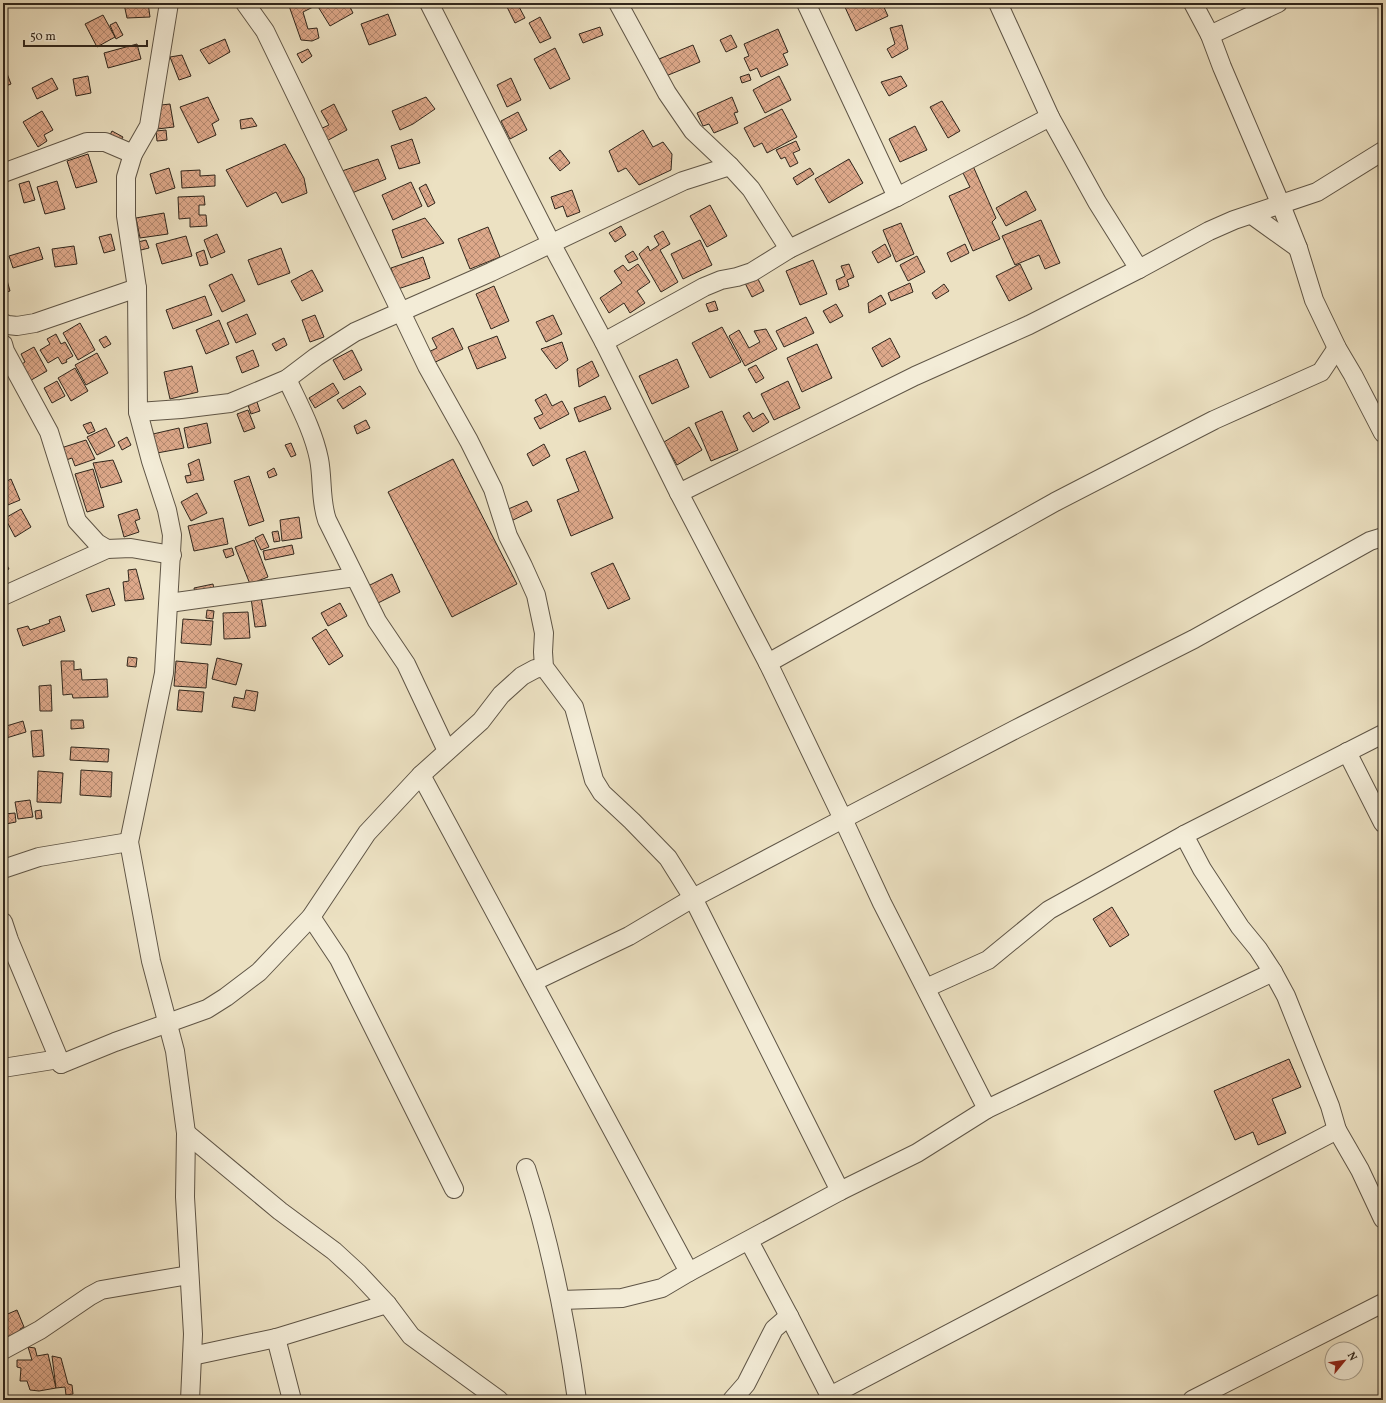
<svg xmlns="http://www.w3.org/2000/svg" width="1386" height="1403" viewBox="0 0 1386 1403" font-family="Vollkorn,serif">
<style>
.building{fill:url(#building-cross-hatch);stroke:#30261c}
.lines{fill:none;stroke-linecap:round;stroke-linejoin:round}
.street-casing{stroke:#5f5546;stroke-width:20}
.street{stroke:#f3ecd7;stroke-width:18}
</style>
<defs>
<pattern id="building-cross-hatch" width="8" height="8" patternUnits="userSpaceOnUse"><rect width="8" height="8" fill="#dda88a"/><path d="M0 0l8 8M0 8l8-8" fill="none" stroke="#b48970"/></pattern>
</defs>
<rect width="100%" height="100%" fill="#ece1c2"/>
<filter id="stains"><feTurbulence type="fractalNoise" baseFrequency=".005" numOctaves="4"/><feColorMatrix values="0 0 0 0 .2 0 0 0 0 .09 0 0 0 0 .02 0 0 0 .5 -.17"/></filter>
<radialGradient id="worn" r=".72"><stop offset=".6" stop-color="#630" stop-opacity="0"/><stop offset="1" stop-color="#630" stop-opacity=".3"/></radialGradient>
<!-- building -->
<g class="building">
<path d="M129 3H148L150 17 127 18 124 4Z"/>
<path d="M288 3H348L353 13 330 26 317 5 303 12 308 29 317 28 319 38 312 41 301 40Z"/>
<path d="M505 3H517L525 18 515 23Z"/>
<path d="M848 3H882L888 16 856 31 844 5Z"/>
<path d="M388 14 396 35 369 45 361 24Z"/>
<path d="M103 15 115 37 97 47 85 24Z"/>
<path d="M540 17 551 38 540 43 529 23Z"/>
<path d="M116 22 123 35 116 39 110 25Z"/>
<path d="M902 25 908 49 892 58 887 49 895 44 890 28Z"/>
<path d="M600 27 603 35 583 43 579 34Z"/>
<path d="M778 29 788 52 783 54 788 65 761 77 757 68 750 71 744 58 749 56 744 44Z"/>
<path d="M731 35 737 47 726 52 720 40Z"/>
<path d="M225 39 230 52 209 64 200 50Z"/>
<path d="M137 44 141 59 108 68 104 53Z"/>
<path d="M693 45 700 62 666 76 659 59Z"/>
<path d="M555 48 570 79 550 89 534 59Z"/>
<path d="M308 49 312 56 302 63 297 54Z"/>
<path d="M182 55 191 76 179 80 170 57Z"/>
<path d="M3 63 11 84 3 87Z"/>
<path d="M749 74 751 80 742 83 740 77Z"/>
<path d="M88 76 91 93 76 96 73 79Z"/>
<path d="M779 76 791 100 765 113 753 90Z"/>
<path d="M901 76 907 86 889 96 881 82Z"/>
<path d="M52 78 58 89 37 99 32 88Z"/>
<path d="M511 78 521 100 507 107 497 85Z"/>
<path d="M208 97 219 120 212 124 216 135 198 143 180 107Z"/>
<path d="M426 97 435 109 413 124 400 130 392 111Z"/>
<path d="M732 97 738 112 734 113 738 123 714 133 709 124 703 126 697 113Z"/>
<path d="M942 101 960 131 948 138 930 107Z"/>
<path d="M170 104 174 127 157 129 153 106Z"/>
<path d="M334 104 347 130 319 145 318 130 329 125 321 111Z"/>
<path d="M782 109 797 137 767 153 762 143 754 147 744 128Z"/>
<path d="M42 111 53 130 44 135 47 141 38 147 23 122Z"/>
<path d="M518 112 527 130 510 139 501 121Z"/>
<path d="M252 118 257 126 241 129 240 120Z"/>
<path d="M915 126 927 150 900 162 889 139Z"/>
<path d="M166 130 167 140 157 141 156 131Z"/>
<path d="M643 130 653 147 663 142 672 154 671 170 639 185 626 168 618 172 609 151Z"/>
<path d="M112 131 123 137 119 144 108 139Z"/>
<path d="M412 139 420 163 399 169 391 146Z"/>
<path d="M796 141 800 150 793 153 798 163 790 167 785 157 781 159 776 150Z"/>
<path d="M285 144 304 178 307 193 282 203 276 192 247 207 226 170Z"/>
<path d="M560 150 570 163 560 171 549 158Z"/>
<path d="M88 154 97 182 76 188 67 161Z"/>
<path d="M378 159 386 179 352 193 342 171Z"/>
<path d="M849 159 863 183 829 203 815 179Z"/>
<path d="M973 166 996 218 992 222 1000 239 973 251 949 196 970 187 962 171Z"/>
<path d="M169 168 175 188 156 194 150 174Z"/>
<path d="M810 168 814 174 797 185 793 178Z"/>
<path d="M200 170V176L215 175V186L182 188 181 171Z"/>
<path d="M29 181 35 200 24 203 19 184Z"/>
<path d="M57 181 65 209 45 214 37 187Z"/>
<path d="M411 182 422 206 393 220 382 195Z"/>
<path d="M426 184 435 203 428 207 419 188Z"/>
<path d="M572 190 580 212 567 217 563 206 555 209 551 197Z"/>
<path d="M1026 191 1036 210 1006 226 996 208Z"/>
<path d="M204 196 205 205H199V215H206L207 226 190 227V218L179 219 178 197Z"/>
<path d="M710 205 727 236 707 247 690 216Z"/>
<path d="M164 213 168 234 140 238 136 218Z"/>
<path d="M425 218 444 243 402 258 392 230Z"/>
<path d="M1041 220 1060 263 1045 269 1039 255 1015 265 1002 236Z"/>
<path d="M901 223 914 254 896 262 883 230Z"/>
<path d="M621 226 626 235 615 242 609 233Z"/>
<path d="M488 227 500 257 470 269 458 239Z"/>
<path d="M663 231 670 244 660 250 678 282 661 292 639 254 648 246 650 251 659 245 654 236Z"/>
<path d="M111 234 115 250 104 253 99 237Z"/>
<path d="M217 234 225 252 211 258 204 240Z"/>
<path d="M186 236 192 256 162 264 156 244Z"/>
<path d="M146 240 149 248 141 250 138 242Z"/>
<path d="M700 240 712 265 683 279 671 254Z"/>
<path d="M885 244 891 256 878 263 872 252Z"/>
<path d="M965 244 969 253 951 262 947 253Z"/>
<path d="M74 246 77 264 55 267 52 249Z"/>
<path d="M39 247 43 259 13 268 9 256Z"/>
<path d="M281 248 290 273 258 285 248 260Z"/>
<path d="M204 250 208 264 200 266 196 253Z"/>
<path d="M633 251 638 259 629 263 625 256Z"/>
<path d="M917 256 925 272 908 281 900 265Z"/>
<path d="M423 257 430 278 398 289 391 268Z"/>
<path d="M813 260 827 294 800 305 786 271Z"/>
<path d="M638 264 650 282 637 291 645 303 630 313 624 303 609 313 600 298 622 283 614 271 623 265 628 271Z"/>
<path d="M849 264 854 277 847 280 849 286 839 290 836 280 845 276 841 266Z"/>
<path d="M1020 264 1032 289 1009 301 996 276Z"/>
<path d="M312 270 323 291 302 301 291 281Z"/>
<path d="M3 273H5L10 291 3 293Z"/>
<path d="M232 274 245 301 222 312 209 285Z"/>
<path d="M757 277 764 291 752 297 745 283Z"/>
<path d="M910 283 913 292 891 301 888 293Z"/>
<path d="M944 284 949 291 936 299 932 293Z"/>
<path d="M494 286 509 321 491 329 476 294Z"/>
<path d="M881 295 886 304 869 313 868 303Z"/>
<path d="M205 296 212 315 173 329 166 310Z"/>
<path d="M715 301 718 310 709 312 706 304Z"/>
<path d="M836 304 843 316 830 323 823 311Z"/>
<path d="M247 314 256 334 236 343 227 323Z"/>
<path d="M315 315 324 337 310 342 302 320Z"/>
<path d="M553 315 562 334 546 342 536 322Z"/>
<path d="M806 317 814 333 784 347 776 331Z"/>
<path d="M219 320 229 344 206 354 196 330Z"/>
<path d="M80 323 95 350 78 360 63 333Z"/>
<path d="M722 327 741 362 710 378 692 343Z"/>
<path d="M453 328 463 349 427 366 422 355 437 348 432 338Z"/>
<path d="M766 329 777 349 745 366 729 336 739 330 749 348 760 342 754 331Z"/>
<path d="M56 334 61 344 65 342 73 356 66 360 67 362 62 364 58 357 48 363 40 350 50 344 47 339Z"/>
<path d="M106 336 111 344 104 348 99 340Z"/>
<path d="M497 336 506 358 477 369 468 347Z"/>
<path d="M284 338 287 345 276 351 272 344Z"/>
<path d="M890 338 900 357 882 367 872 348Z"/>
<path d="M562 342 568 360 556 369 541 349Z"/>
<path d="M817 344 832 378 802 392 787 358Z"/>
<path d="M34 347 47 371 26 383 17 367 25 362 21 354Z"/>
<path d="M253 350 259 366 242 373 236 357Z"/>
<path d="M352 350 362 370 344 380 333 360Z"/>
<path d="M97 353 108 373 86 385 75 365Z"/>
<path d="M677 359 689 387 652 404 639 376Z"/>
<path d="M592 361 599 376 579 387 577 369Z"/>
<path d="M756 365 764 378 756 383 748 369Z"/>
<path d="M192 366 198 392 170 399 164 372Z"/>
<path d="M75 368 88 391 71 401 58 378Z"/>
<path d="M57 381 65 396 52 403 44 388Z"/>
<path d="M788 381 800 408 774 420 761 394Z"/>
<path d="M333 383 339 393 315 408 309 398Z"/>
<path d="M360 386 366 394 343 409 337 400Z"/>
<path d="M546 394 552 406 562 401 569 414 540 429 534 418 543 414 535 400Z"/>
<path d="M605 396 611 409 579 422 574 408Z"/>
<path d="M257 402 260 411 251 414 248 405Z"/>
<path d="M248 410 255 428 244 432 237 414Z"/>
<path d="M722 411 738 450 711 461 695 423Z"/>
<path d="M749 412 753 419 763 413 769 422 753 432 743 416Z"/>
<path d="M366 420 370 428 357 434 354 426Z"/>
<path d="M91 422 95 431 88 434 83 425Z"/>
<path d="M207 423 211 443 188 448 184 428Z"/>
<path d="M689 427 702 450 677 465 664 442Z"/>
<path d="M106 428 115 446 97 455 87 437Z"/>
<path d="M179 428 184 448 157 453 153 434Z"/>
<path d="M127 437 131 445 122 450 118 442Z"/>
<path d="M86 440 95 459 75 466 72 458 66 460 61 448Z"/>
<path d="M291 443 296 455 291 457 285 445Z"/>
<path d="M544 444 550 456 533 466 527 454Z"/>
<path d="M585 451 613 518 571 536 557 500 579 491 566 459Z"/>
<path d="M199 459 204 480 187 483 185 476 191 475 188 464Z"/>
<path d="M453 459 517 584 452 617 388 492Z"/>
<path d="M113 460 122 482 101 488 93 463Z"/>
<path d="M274 468 277 475 269 478 267 472Z"/>
<path d="M93 469 104 507 87 512 75 474Z"/>
<path d="M249 476 264 521 249 526 234 481Z"/>
<path d="M11 479 20 500 3 507V483Z"/>
<path d="M197 493 207 513 191 521 181 502Z"/>
<path d="M527 501 532 511 511 521 506 510Z"/>
<path d="M21 509 31 527 15 537 5 518Z"/>
<path d="M137 509 140 519 135 521 139 532 124 537 118 515Z"/>
<path d="M299 517 302 538 282 541 280 520Z"/>
<path d="M223 518 228 544 194 551 188 526Z"/>
<path d="M278 531 280 541 274 542 272 532Z"/>
<path d="M263 534 269 547 261 550 255 538Z"/>
<path d="M254 540 268 577 250 584 235 547Z"/>
<path d="M292 545 294 554 265 560 263 551Z"/>
<path d="M232 548 234 555 226 558 223 550Z"/>
<path d="M3 558 9 569 3 572Z"/>
<path d="M613 563 630 599 608 609 591 573Z"/>
<path d="M136 569 144 599 125 601 123 582 129 581 128 570Z"/>
<path d="M392 574 400 592 374 605 366 587Z"/>
<path d="M213 584 215 594 196 597 194 588Z"/>
<path d="M109 588 115 605 92 612 86 595Z"/>
<path d="M261 597 266 626 255 627 251 598Z"/>
<path d="M340 603 347 616 328 626 321 613Z"/>
<path d="M207 610 214 611 213 619 206 618Z"/>
<path d="M248 612 250 638 224 639 223 613Z"/>
<path d="M60 616 65 631 23 646 17 629 28 626 30 630 50 623 49 620Z"/>
<path d="M183 619 213 621 211 645 181 643Z"/>
<path d="M326 629 343 656 329 665 312 638Z"/>
<path d="M128 657 137 658 136 667 127 666Z"/>
<path d="M217 658 242 664 236 685 212 679Z"/>
<path d="M61 661H74V670L81 669 82 680 107 679 108 697 73 698 72 694 63 695Z"/>
<path d="M176 661 208 664 206 688 174 686Z"/>
<path d="M51 685 52 711H40L39 686Z"/>
<path d="M179 690 204 692 202 712 177 710Z"/>
<path d="M246 690 258 692 255 711 232 707 234 697 244 699Z"/>
<path d="M71 720H83L84 728 71 729Z"/>
<path d="M23 721 26 732 3 739V727Z"/>
<path d="M42 730 44 756 33 757 31 731Z"/>
<path d="M71 747 109 749 108 762 70 760Z"/>
<path d="M81 770 112 772 111 797 80 795Z"/>
<path d="M38 771 63 773 61 803 37 802Z"/>
<path d="M30 800 33 817 18 819 15 802Z"/>
<path d="M41 810 42 818 36 819 35 811Z"/>
<path d="M15 813 16 822 6 824 4 814Z"/>
<path d="M1112 907 1129 935 1110 947 1093 919Z"/>
<path d="M1289 1059 1301 1087 1272 1099 1286 1133 1258 1145 1253 1132 1235 1140 1214 1091Z"/>
<path d="M17 1310 24 1327 20 1329 23 1337 3 1345V1316Z"/>
<path d="M28 1347 35 1348 37 1356 48 1354 56 1388 39 1391 30 1390 27 1381H20L21 1368 17 1367V1360H32Z"/>
<path d="M52 1356 61 1358 68 1384 72 1385 73 1394 66 1395 65 1387 56 1388Z"/>
</g>
<g class="lines">
<defs>
<g id="street">
<path d="M169 3 149 126 133 154 126 177V216L137 288 138 412 151 461 167 510 172 535 164 673 129 842 151 961 175 1051 186 1133 185 1197 193 1334 190 1400"/>
<path d="M245 3 265 31 401 312 427 366 469 441 493 489 508 536 523 566 536 595 544 633 543 652 544 667 574 707 594 780 602 793 632 821 668 858 693 898 840 1191"/>
<path d="M429 3 551 243 604 342 679 493 768 663 843 819 882 903 987 1109"/>
<path d="M618 3 667 93 693 131 730 166 751 189 789 249"/>
<path d="M806 3 897 197"/>
<path d="M998 3 1050 117 1097 202 1139 269"/>
<path d="M1193 3 1210 35 1222 67 1281 205 1298 248 1314 300 1337 348 1353 375 1383 433"/>
<path d="M1210 35 1278 3"/>
<path d="M3 173 87 142H105L133 154"/>
<path d="M1252 215 1298 248"/>
<path d="M3 323 8 325 17 326 35 323 137 288"/>
<path d="M604 342 704 287 721 280 737 277 752 272 789 249 897 197 1050 117"/>
<path d="M3 344 5 351 49 432 77 521 97 543 107 549"/>
<path d="M287 379C299 405 313 430 319 459 323 479 320 500 327 520L377 621 406 664 447 751"/>
<path d="M138 412 181 409 230 403 287 379 316 357 355 332 491 272 683 181 730 166"/>
<path d="M679 493 915 376 1029 325 1139 269 1209 231 1234 220 1317 192 1383 151"/>
<path d="M3 596 107 549 131 548 172 555"/>
<path d="M169 603 355 577"/>
<path d="M768 663 1055 502 1214 420 1321 372 1337 348"/>
<path d="M1347 752 1383 823"/>
<path d="M421 775 689 1272"/>
<path d="M1184 835 1202 869 1240 927 1258 949 1273 972 1286 996 1330 1106 1337 1130 1360 1170 1383 1219"/>
<path d="M3 869 39 857 129 842"/>
<path d="M311 917 339 959 454 1189"/>
<path d="M3 922 9 940 61 1064"/>
<path d="M533 982 629 936 693 898 843 819 1016 729 1194 639 1370 541 1383 537"/>
<path d="M926 988 988 960 1049 910 1184 835 1383 734"/>
<path d="M3 1068 59 1059 61 1064 115 1042 207 1009 226 997 259 972 311 917 367 833 421 775 481 721 501 695 522 676 535 669 544 667"/>
<path d="M186 1133 280 1211 334 1251 358 1273 387 1304 411 1336 499 1400"/>
<path d="M526 1168C551 1244 566 1321 577 1400"/>
<path d="M749 1241 789 1316 832 1400"/>
<path d="M561 1300 622 1298 662 1288 689 1272 840 1191 917 1153 987 1109 1273 972"/>
<path d="M276 1338 292 1400"/>
<path d="M3 1350 40 1330 90 1296 101 1290 189 1275"/>
<path d="M192 1356 276 1338 387 1304"/>
<path d="M830 1396 1337 1130"/>
<path d="M732 1400 746 1384 774 1329 789 1316"/>
<path d="M1192 1400 1383 1303"/>
</g>
</defs>
<!-- street casing -->
<use href="#street" class="street-casing"/>
<!-- street -->
<use href="#street" class="street"/>
</g>
<!-- margin -->
<rect width="1386" height="1403" fill="none" stroke="#ece1c2" stroke-width="16"/>
<rect x="4" y="4" width="1378" height="1395" fill="none" stroke="#30261c" stroke-width="2"/>
<rect x="8" y="8" width="1370" height="1387" fill="none" stroke="#30261c"/>
<!-- north arrow -->
<g transform="translate(1344 1361) rotate(61)"><circle r="19" fill="#f3ecd7" stroke="#a59d8c"/>
<path d="M0-3L7 15L0 10L-7 15Z" fill="#8f2418"/>
<text y="-6" font-size="11" font-weight="bold" text-anchor="middle" fill="#30261c">N</text>
</g>
<!-- scale -->
<path d="M24 40v6h123v-6" fill="none" stroke="#30261c" stroke-width="2"/>
<text x="30" y="40" font-size="12" fill="#30261c" stroke="#f3ecd7" stroke-width="3" paint-order="stroke">50 m</text>
<rect width="100%" height="100%" filter="url(#stains)"/>
<rect width="100%" height="100%" fill="url(#worn)"/>
</svg>
